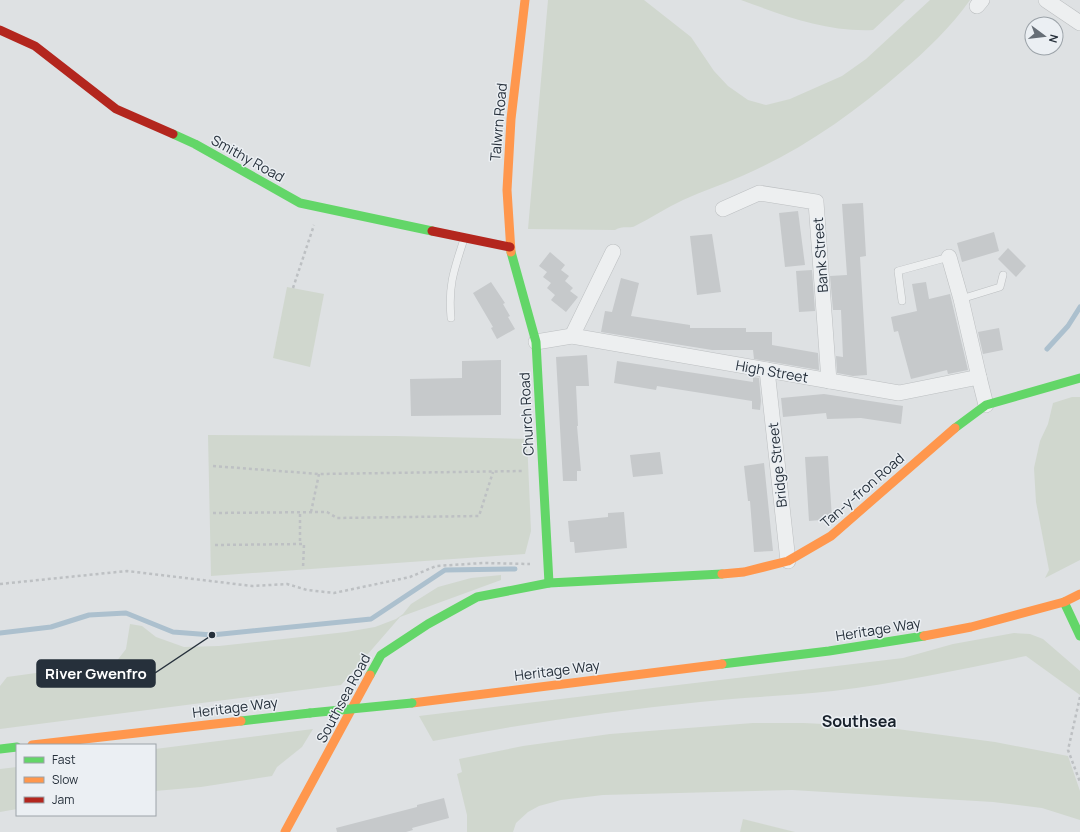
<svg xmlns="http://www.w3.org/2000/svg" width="1080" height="832" viewBox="0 0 1080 832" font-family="Manrope,sans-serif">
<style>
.green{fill:#d0d7ce}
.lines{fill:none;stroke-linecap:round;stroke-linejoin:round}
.stream{stroke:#acc0ce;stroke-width:5}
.building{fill:#c6c9cb}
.lane-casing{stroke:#bcbfc1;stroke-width:8}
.street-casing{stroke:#bcbfc1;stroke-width:16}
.path{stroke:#bdc0c3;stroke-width:2.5;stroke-dasharray:3 3;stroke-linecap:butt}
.lane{stroke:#edeff0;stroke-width:7}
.street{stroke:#edeff0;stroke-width:15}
.fast{stroke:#63d668;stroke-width:9}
.slow{stroke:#ff974d;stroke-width:9}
.jam{stroke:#b3261e;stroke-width:9}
.fast-bridge{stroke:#63d668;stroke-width:9}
.labels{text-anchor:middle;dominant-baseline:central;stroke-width:3;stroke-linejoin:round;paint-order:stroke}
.street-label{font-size:14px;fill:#26303b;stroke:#ebeff3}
.quarter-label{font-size:16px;font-weight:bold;fill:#18212b;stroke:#ebeff3}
.leader{fill:none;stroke:#26303b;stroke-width:1.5}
.callout-dot{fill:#26303b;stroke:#ebeff3;stroke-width:1.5}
.callout{fill:#26303b;stroke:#26303b;stroke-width:1.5}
.callout-label{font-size:15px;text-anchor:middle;font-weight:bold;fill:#fff}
</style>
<rect width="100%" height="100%" fill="#dee1e3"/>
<!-- green -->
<g class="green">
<path d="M548 0H644L691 37 714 71 728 86 748 100 766 105 790 99 842 76 866 59 930 0H970C951 27 926 51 901 72 853 114 800 151 742 176 722 185 702 191 683 200 666 208 651 218 635 226 630 229 623 225 615 230L528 229Z"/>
<path d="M741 0H905L873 30C826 32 785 16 741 0Z"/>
<path d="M287 287 324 294 310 367 273 358Z"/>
<path d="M1072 397H1080V560L1045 578 1049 570 1036 502 1034 468 1040 441 1048 424 1053 403Z"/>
<path d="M208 435 395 436 527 439 531 531 525 554 211 576Z"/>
<path d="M501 575V580L400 617 341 685 0 729V686L7 677 116 662 126 649 130 624 142 626 156 637 184 647 219 646 346 632 375 627 396 619 403 614 411 604 438 587 471 578Z"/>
<path d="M1014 633 1030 634 1043 639 1080 671V695L1026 656C962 669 898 683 833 691 788 696 744 697 700 702 610 711 521 724 433 741L419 716 903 658 953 644Z"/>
<path d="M753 723H804L882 727 995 742 1068 756 1080 791V820L1042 808 993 802 792 790 603 795 561 800 539 806 528 812 516 823 513 832H467V815L457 774 462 772 459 759 523 746 610 734Z"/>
<path d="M313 729 302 747 277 767 272 776 201 787 155 791V749Z"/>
<path d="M17 767V809L0 812V769Z"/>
<path d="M743 819 795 832H740Z"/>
</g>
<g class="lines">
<!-- stream -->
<g class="stream">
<path d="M1047 349 1068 326 1080 307"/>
<path d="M0 633 51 627 89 615 126 613 173 632 212 635 371 619 445 570 515 569"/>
</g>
</g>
<!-- building -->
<g class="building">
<path d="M863 203 866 256 860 257 867 375 853 376 837 373 836 356 843 357 841 310H833L830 276 847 275 842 204Z"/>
<path d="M798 211 805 265 785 267 779 213Z"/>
<path d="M994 232 999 251 962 262 957 243Z"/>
<path d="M712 234 721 292 697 295 690 236Z"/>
<path d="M1008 248 1026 266 1016 277 998 259Z"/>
<path d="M550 252 565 265 561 270 569 276 565 281 573 288 570 291 578 297 566 312 551 300 555 295 547 288 551 283 543 277 547 272 539 266Z"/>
<path d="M812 270 815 311 799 312 796 271Z"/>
<path d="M621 278 639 283 631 316 690 325V328H746V332H772V345L818 353 819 370 754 359 753 350H712L601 332 605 311 612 312Z"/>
<path d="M491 282 505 303 503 304 510 316 508 317 515 329 497 339 491 328 493 327 473 293Z"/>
<path d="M926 282 929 299 950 294 968 370 948 374 947 370 911 379 898 331 894 332 891 317 917 311 912 284Z"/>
<path d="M999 328 1003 350 983 354 978 332Z"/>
<path d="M587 355 589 386H576L578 426H577L581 471H577V481H563L556 357Z"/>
<path d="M501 360V415L411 416 410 379 462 378V361Z"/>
<path d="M617 361 753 382V377L759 378 761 401 760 410 752 409V401L657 386 656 390 614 383Z"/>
<path d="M824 394 903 406 901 424 861 418 827 419 826 413 783 417 781 398Z"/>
<path d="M660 452 663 474 633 477 630 455Z"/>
<path d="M828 456 832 519 809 521 805 457Z"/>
<path d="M764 463 773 551 754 552 750 501H748L744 466Z"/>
<path d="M624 512 627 548 575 553 574 542H570L568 521 608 517V513Z"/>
<path d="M444 798 449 818 412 828 413 830 406 832H337L336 828 417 807V805Z"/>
</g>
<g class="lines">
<defs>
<g id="lane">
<path d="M961 299 1000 287 1003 275"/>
<path d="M902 301 898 271 949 257"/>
<path d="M451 318C448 285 454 270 464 239"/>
</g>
<g id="street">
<path d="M1046 0 1080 23"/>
<path d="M977 6 982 0"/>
<path d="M723 209 759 193 816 202 829 381"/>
<path d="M949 257 961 299 979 377"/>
<path d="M572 336 613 252"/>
<path d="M536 342 572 336 899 393 979 377 986 405"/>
<path d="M767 370 788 561"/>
</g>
</defs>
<!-- lane casing -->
<use href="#lane" class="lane-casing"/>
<!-- street casing -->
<use href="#street" class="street-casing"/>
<!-- path -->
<g class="path">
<path d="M293 288 314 225"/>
<path d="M213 466 319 474 524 471"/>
<path d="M311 512 319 474"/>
<path d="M213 513 327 512 337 518 479 516 493 472"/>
<path d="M300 514V544"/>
<path d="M215 545 304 544 303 568"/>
<path d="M0 584 127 571 252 586 287 584 307 590 334 593 410 577 436 566 483 563 530 564"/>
<path d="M1080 697 1068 750 1080 782"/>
</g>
<!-- lane -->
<use href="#lane" class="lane"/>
<!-- street -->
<use href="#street" class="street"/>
<!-- fast -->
<g class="fast">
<path d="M173 134 195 144 300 203 432 231"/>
<path d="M511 252 536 342 549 583"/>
<path d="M955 428 986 405 1080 378"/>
<path d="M1064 602 1080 636"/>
<path d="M722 664 829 651 924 636"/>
<path d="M370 675 381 655 428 624 477 597 549 583 722 574"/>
<path d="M241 721 310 713"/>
<path d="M0 749 17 747"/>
</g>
<!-- slow -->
<g class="slow">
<path d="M511 252 507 190 511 119 525 0"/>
<path d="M722 574 744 572 788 561 831 536 955 428"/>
<path d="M924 636 971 627 1064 602 1080 594"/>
<path d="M412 703 722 664"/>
<path d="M32 745 241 721"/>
<path d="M285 832 370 675"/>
</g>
<!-- jam -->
<g class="jam">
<path d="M0 30 35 46 116 109 173 134"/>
<path d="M432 231 510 247"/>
</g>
<!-- fast-bridge -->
<path class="fast-bridge" d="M310 713 412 703"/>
</g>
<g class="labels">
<!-- street labels -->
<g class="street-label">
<text transform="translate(498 122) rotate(-85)">Talwrn Road</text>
<text transform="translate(248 158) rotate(29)">Smithy Road</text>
<text transform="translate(820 255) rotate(-94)">Bank Street</text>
<text transform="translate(772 371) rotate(10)">High Street</text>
<text transform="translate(526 414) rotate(-93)">Church Road</text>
<text transform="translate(777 465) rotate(-96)">Bridge Street</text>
<text transform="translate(862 490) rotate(-41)">Tan-y-fron Road</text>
<text transform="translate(878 629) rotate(-9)">Heritage Way</text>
<text transform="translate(557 670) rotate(-7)">Heritage Way</text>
<text transform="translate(343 698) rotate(-62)">Southsea Road</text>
<text transform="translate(235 707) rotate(-7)">Heritage Way</text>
</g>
<!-- quarter labels -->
<g class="quarter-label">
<text x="859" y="721">Southsea</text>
</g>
</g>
<!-- callouts -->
<path class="leader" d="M212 635L155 673"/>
<circle class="callout-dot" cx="212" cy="635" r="4"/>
<rect class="callout" x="37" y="660" width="118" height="27" rx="4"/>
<g class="callout-label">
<text x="96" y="679">River Gwenfro</text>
</g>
<!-- legend -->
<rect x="16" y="744" width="140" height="72" fill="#ebeff3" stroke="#9ca3a9"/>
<rect x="24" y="757" width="20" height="6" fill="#63d668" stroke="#9ca3a9"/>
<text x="52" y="764" font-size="12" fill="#26303b">Fast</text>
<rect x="24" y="777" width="20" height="6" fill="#ff974d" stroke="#9ca3a9"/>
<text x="52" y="784" font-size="12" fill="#26303b">Slow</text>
<rect x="24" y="797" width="20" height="6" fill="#b3261e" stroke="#9ca3a9"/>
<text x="52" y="804" font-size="12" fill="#26303b">Jam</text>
<!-- north arrow -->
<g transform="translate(1044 36) rotate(105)"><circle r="19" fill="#ebeff3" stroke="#9ca3a9"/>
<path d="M0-3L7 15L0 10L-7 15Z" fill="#666e76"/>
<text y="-6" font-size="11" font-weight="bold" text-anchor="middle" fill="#26303b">N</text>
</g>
</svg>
